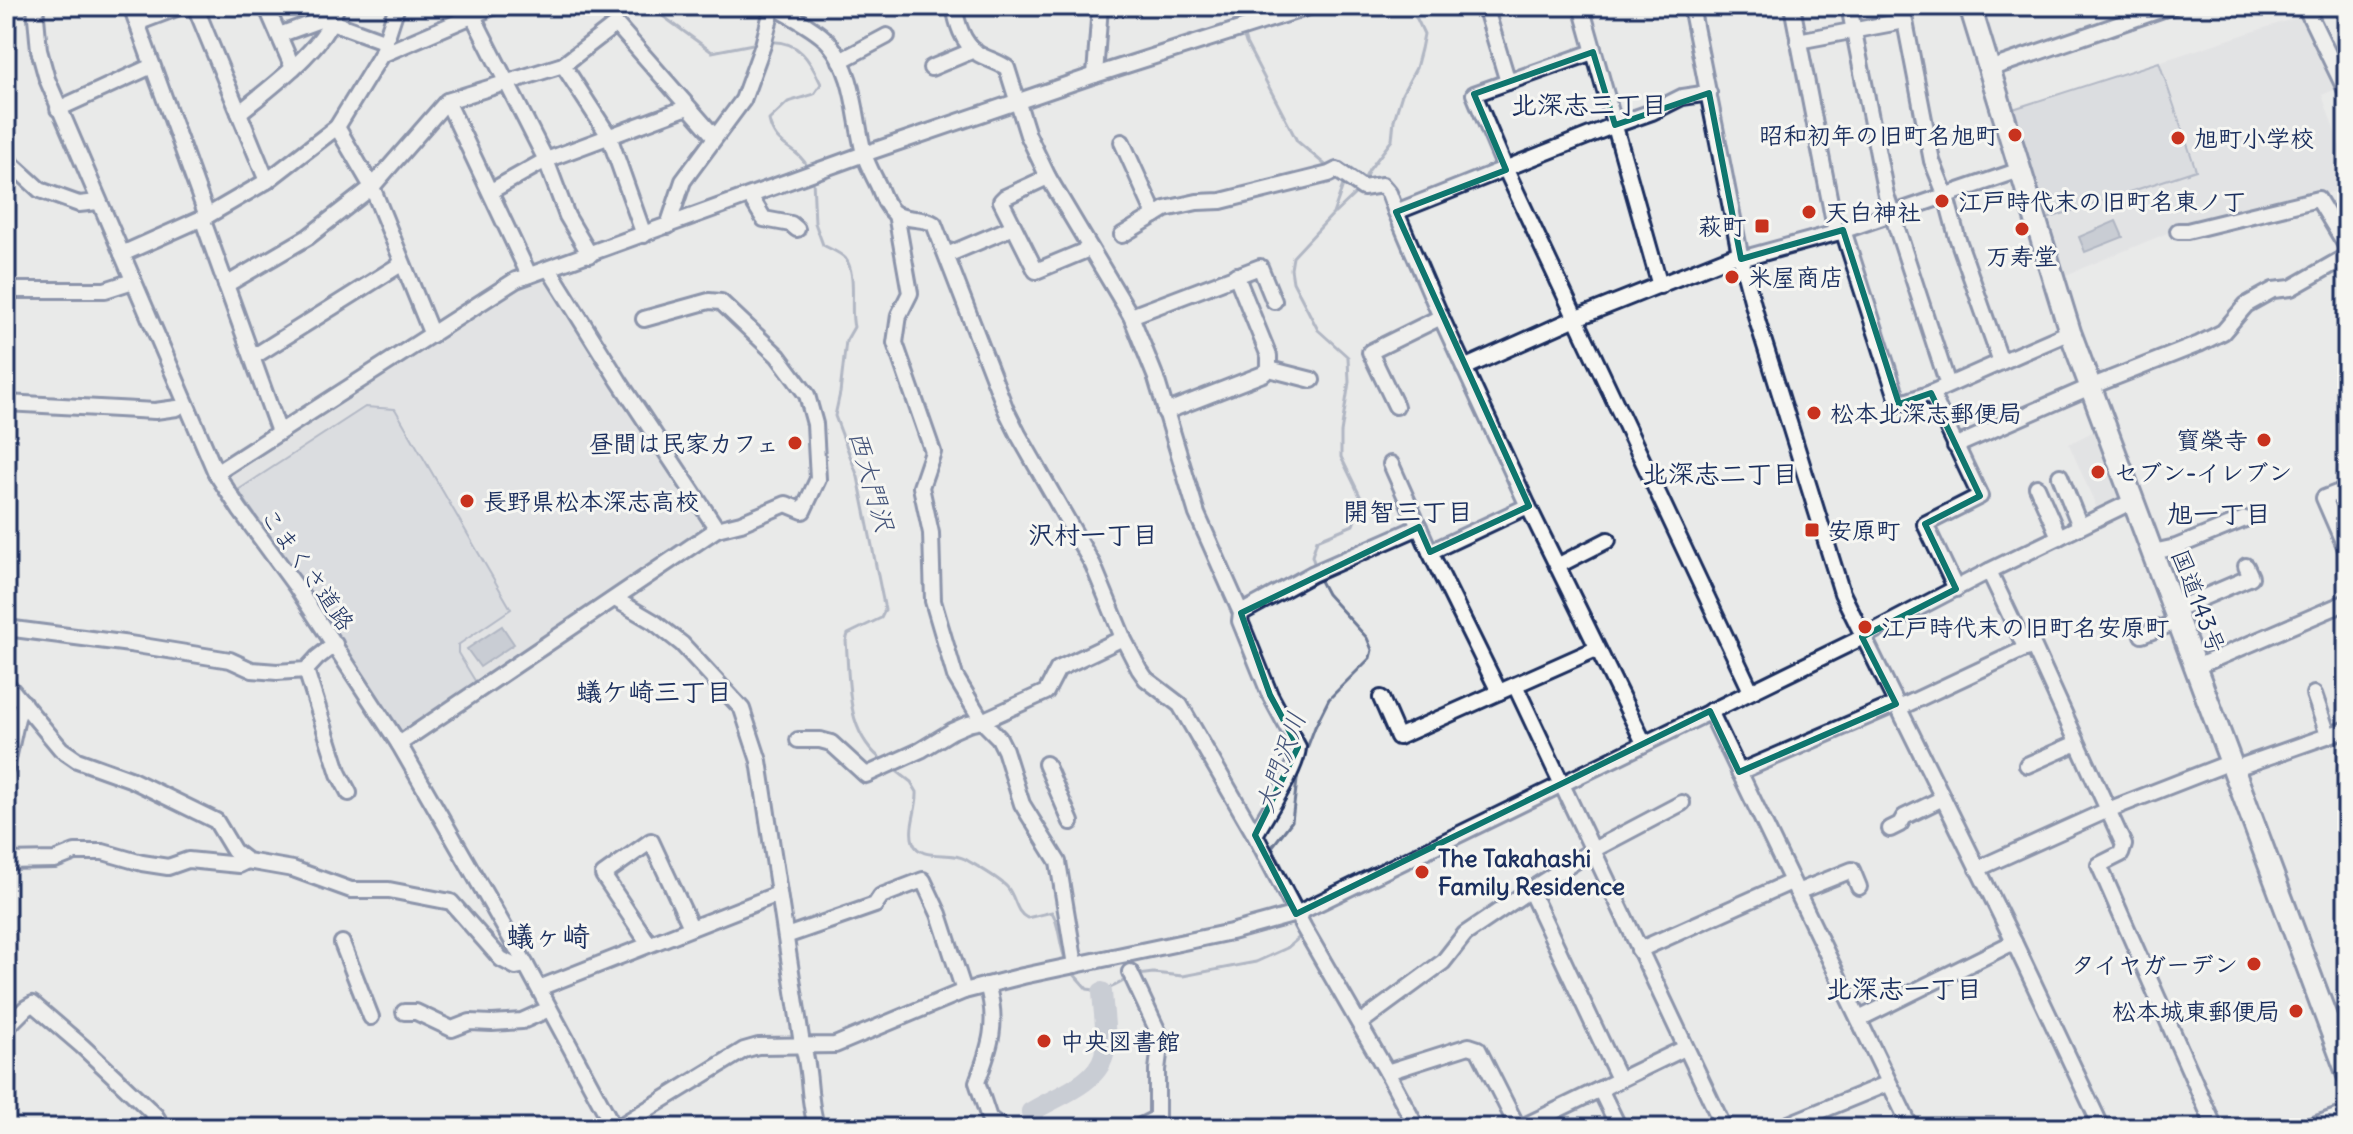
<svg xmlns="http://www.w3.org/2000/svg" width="2353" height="1134" viewBox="0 0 2353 1134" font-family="Delius,'Klee One',sans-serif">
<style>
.built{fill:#dadcde}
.green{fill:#caced5;stroke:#727e9a;stroke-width:2}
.water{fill:#a2aaba;stroke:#6c7995;stroke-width:2}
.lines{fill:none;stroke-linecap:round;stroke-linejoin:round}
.stream{stroke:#6c7995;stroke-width:3}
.river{stroke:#a2aaba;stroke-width:20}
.minor-casing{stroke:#1b2f5e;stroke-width:20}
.highway-casing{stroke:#1b2f5e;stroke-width:26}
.minor{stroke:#f6f6f2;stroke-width:14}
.highway{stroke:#f6f6f2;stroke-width:20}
.marked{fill:none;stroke:#0f766e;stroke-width:6;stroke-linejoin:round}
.poi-dot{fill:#c8321e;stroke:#f6f6f2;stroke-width:3}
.labels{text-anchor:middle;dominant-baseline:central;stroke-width:6;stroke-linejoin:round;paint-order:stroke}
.poi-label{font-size:24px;font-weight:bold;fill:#1b2f5e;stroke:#f6f6f2;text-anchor:start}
.street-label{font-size:24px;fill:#1b2f5e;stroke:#f6f6f2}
.neighbourhood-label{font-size:26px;font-weight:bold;fill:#1b2f5e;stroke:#f6f6f2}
.water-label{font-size:26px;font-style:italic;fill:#44547a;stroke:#f6f6f2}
.quarter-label{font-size:28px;font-weight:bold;fill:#1b2f5e;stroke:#f6f6f2}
</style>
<rect width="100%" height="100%" fill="#e9eae9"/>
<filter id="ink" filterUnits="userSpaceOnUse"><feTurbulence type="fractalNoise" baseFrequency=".0125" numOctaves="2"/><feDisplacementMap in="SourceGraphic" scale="16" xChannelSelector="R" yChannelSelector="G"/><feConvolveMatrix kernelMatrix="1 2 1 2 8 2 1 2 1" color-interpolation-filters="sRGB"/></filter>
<g filter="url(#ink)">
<!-- built -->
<g class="built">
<path d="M2302 16 2336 89 2322 95 2347 167V188L2186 229H2177L2061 277 2010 110Z"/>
<path d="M539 278 545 279 603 373 705 525 703 533 402 734 310 594 230 477 231 472 256 455 520 286Z"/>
<path d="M2100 428 2126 500 2099 513 2069 444Z"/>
</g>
<!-- green -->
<g class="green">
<path d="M2159 62 2196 170 2044 220 2010 110Z"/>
<path d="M365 407 395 409 511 609 458 645V653L477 684 402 734 310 594 238 490Z"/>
</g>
<!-- water -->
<g class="water">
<path d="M2116 221 2123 237 2085 252 2079 237Z"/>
<path d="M502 626 514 644 480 667 467 649Z"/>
</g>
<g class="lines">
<!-- stream -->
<g class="stream">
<path d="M649 6 712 52 758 43"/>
<path d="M1235 6 1241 25"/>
<path d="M1243 33 1246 43 1297 141 1330 169"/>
<path d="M769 42C799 40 810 60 821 84L814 94 788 102 769 120C775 149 797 145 808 168"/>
<path d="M813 179 815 223 823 245C830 249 839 252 845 258 858 274 849 307 854 327L846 341 840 393 835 416 858 477 885 610 881 618 848 634 846 641C850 685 845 734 885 762"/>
<path d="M1363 182 1369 170 1392 140 1394 120 1402 94 1416 68 1421 49 1424 34 1417 19 1406 6"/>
<path d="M1335 213 1358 191"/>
<path d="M1315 566 1312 556 1317 540 1353 525 1362 500 1341 457V433L1349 382 1348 357 1318 330 1293 282 1291 269 1293 257 1333 214 1343 185 1337 178"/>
<path d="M894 769 911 782 917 792C918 808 908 827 913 842 920 862 950 850 965 859 978 867 996 876 1007 887 1016 897 1015 912 1027 918L1052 912C1060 926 1059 945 1066 961"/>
<path d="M1301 905 1272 847 1292 821 1298 772 1315 727 1329 699 1370 658 1372 650 1367 638 1327 594 1318 577"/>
<path d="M1071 971 1087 989C1105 992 1112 988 1127 979"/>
<path d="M1138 975 1153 973 1183 976 1256 962 1287 948 1301 936"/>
</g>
<!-- river -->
<path class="river" d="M1035 1128 1031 1112C1054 1097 1096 1085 1104 1055 1108 1039 1103 1009 1102 992"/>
<defs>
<g id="minor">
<path d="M35 6 39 50 47 79 216 473 240 510 295 585 399 744 526 965 614 1128"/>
<path d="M131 6 207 216"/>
<path d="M195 6 267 181"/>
<path d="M266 6 293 68"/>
<path d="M773 6C789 15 817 29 829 43 856 75 854 116 864 153 867 165 874 176 879 187 883 197 886 206 894 213 907 222 922 216 934 224L1006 410 1018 434 1093 565 1124 640 1139 669 1146 679 1180 705 1255 835 1304 928 1387 1072 1417 1128"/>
<path d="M954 6C957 23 962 42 977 53 986 59 997 61 1007 68L1028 135 1048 177 1131 316 1156 378 1197 514 1241 613 1240 621 1270 695 1298 747C1297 769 1266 814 1255 835"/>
<path d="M1485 6 1508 82"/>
<path d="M1581 6 1660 286"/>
<path d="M1691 6 1741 259 1758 323 1842 593 2014 942 2102 1128"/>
<path d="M1792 6 1836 233"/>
<path d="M1849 6 1886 195 1948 385"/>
<path d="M1902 6 1932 161 1946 196 1957 237 2001 362 2070 332"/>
<path d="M2305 6 2347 93"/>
<path d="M473 16 546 160 567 216 590 255"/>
<path d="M137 23 182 6"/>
<path d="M279 35 323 19 386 42"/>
<path d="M1798 41 1904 21"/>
<path d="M1593 52 1474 94 1506 170 1751 691"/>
<path d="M381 55 495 6"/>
<path d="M840 61 887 36"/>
<path d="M563 65 609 136 644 235"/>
<path d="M931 68 974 50"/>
<path d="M1989 69 2172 6"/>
<path d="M1095 75 1100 6"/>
<path d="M447 101 529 275"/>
<path d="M58 109 152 66"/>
<path d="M239 113C267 90 332 43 336 6"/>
<path d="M337 127 372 187 432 335"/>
<path d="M1122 142 1155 215"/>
<path d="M6 159 40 190 79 204 98 202"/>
<path d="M1048 177 1005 197 1001 201 1036 271 1089 249"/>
<path d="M491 191 546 160 688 107"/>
<path d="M750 196 764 219 791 224 797 229"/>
<path d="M896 214 910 293 899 315 895 343 933 452 921 487 931 533 933 601 955 676 982 721 999 738 1005 750 1022 804 1058 862 1075 965"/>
<path d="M202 218 279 432"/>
<path d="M668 226 683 181 743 100 763 45 773 6"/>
<path d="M1843 230 1899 404 1931 393 2001 362"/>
<path d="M2178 231H2187L2318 199 2347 247"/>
<path d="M1122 235 1165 209 1197 202 1221 201 1329 174 1337 170 1363 188 1382 185 1389 193 1396 212"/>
<path d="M122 254 207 216 267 181 337 127 381 55 397 6"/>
<path d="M947 255 1013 227"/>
<path d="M1741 259 1836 233 2020 170"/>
<path d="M549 269 619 381 717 529"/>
<path d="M226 285 308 237 372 187 447 101 563 65 616 24 714 136"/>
<path d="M6 290H105L133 281"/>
<path d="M1131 316 1260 267 1274 301"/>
<path d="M253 357 401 264"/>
<path d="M1464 368 1569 321 1740 253"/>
<path d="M1269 369 1312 380"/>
<path d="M1931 393 1980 496 1925 524 1956 589"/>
<path d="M6 403 155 411 177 408"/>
<path d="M1396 406 1370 352 1441 317"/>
<path d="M1165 412 1263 374 1269 369V356L1236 275"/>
<path d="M1955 446 2090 387 2199 344 2223 332 2246 305 2273 290 2291 288 2347 256"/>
<path d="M1391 464 1430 552 1499 692"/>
<path d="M216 473 516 280 864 154 1095 75 1312 6"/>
<path d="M2060 476 2080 526"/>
<path d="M2037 487 2059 537"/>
<path d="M2347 489 2324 498 2347 551"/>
<path d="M1430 552 1528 506"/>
<path d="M2153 552 2176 547 2245 519"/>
<path d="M1557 566 1608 540"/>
<path d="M1989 571 2026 649"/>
<path d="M615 599 654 622 682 644 742 709 759 761 802 1044C812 1071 807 1101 817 1128"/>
<path d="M2174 610 2251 577 2246 566"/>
<path d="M1241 613 1312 574 1419 527"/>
<path d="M6 628 130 644 230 660 252 670 277 672 306 670 317 658 335 644"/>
<path d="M2142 635 2179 621"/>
<path d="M2196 667 2347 602"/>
<path d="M306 670 339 774 349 793"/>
<path d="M6 683 61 749 77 760 130 779 216 821 234 851 247 861 293 869 351 890H389L451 902 501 959 516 967 526 965"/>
<path d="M1515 685 1724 1128"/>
<path d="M2314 694 2328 735"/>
<path d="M1381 698 1398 737 1596 649"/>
<path d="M1899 708 2033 645 2124 845 2121 854 2099 865 2215 1128"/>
<path d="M1710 711 1911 1128"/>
<path d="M798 740H820L831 743 866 775 921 750 952 731 968 724 982 721 1046 692 1058 669 1123 638"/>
<path d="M1644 743 1528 506 1441 317 1396 212 1615 125 1652 112 1682 97 1709 93"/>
<path d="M399 744 717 529 741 523 786 504 803 511 818 479 815 424 807 395 778 356 721 302 709 301 644 319"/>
<path d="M1046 764 1071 822"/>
<path d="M2027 765 2077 743"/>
<path d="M6 768 17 718 23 702"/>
<path d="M2233 769 2347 729"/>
<path d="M1739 772 1896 704"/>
<path d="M1890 829 1900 824 1904 817 1943 798"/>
<path d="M6 861 55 860 75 852H103L142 863 168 867 188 860 239 865 247 861"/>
<path d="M1977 869 2108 810 2231 762"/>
<path d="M1530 890 1619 1079"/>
<path d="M1797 892 1852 870 1859 887"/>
<path d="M786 936 875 905 881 896 923 880 939 914 964 991"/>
<path d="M342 943 371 1017"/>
<path d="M649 944 603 875 651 841 691 927"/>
<path d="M1639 950 1791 882"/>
<path d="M1130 972 1161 1038 1157 1070V1118L1137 1128"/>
<path d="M987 985C999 1022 990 1048 977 1082L989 1118 1002 1128"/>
<path d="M539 988 778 894"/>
<path d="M404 1012H416L452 1029 470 1022 492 1023 522 1021 549 1009"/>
<path d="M1859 1019 2014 942"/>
<path d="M1360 1023 1443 962 1465 934 1530 890 1593 850 1682 803"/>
<path d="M6 1028 26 1008 33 1004 82 1046 155 1115 163 1128"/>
<path d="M1387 1072 1469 1046 1478 1049 1518 1128"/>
<path d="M1600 1089 1619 1128"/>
<path d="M617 1128 744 1050 758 1046 835 1045 964 991 1023 976 1231 932 1296 914 1855 641 1989 571 2133 501"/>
<path d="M1520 1128 1685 1048"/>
<path d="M1779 1128 1889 1083"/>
<path d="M2306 1128 2347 1113"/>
</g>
<path id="highway" d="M1970 6 2070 332 2347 1073"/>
</defs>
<!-- minor casing -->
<use href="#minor" class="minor-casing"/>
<!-- highway casing -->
<use href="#highway" class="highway-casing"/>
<!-- minor -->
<use href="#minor" class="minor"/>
<!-- highway -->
<use href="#highway" class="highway"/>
</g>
</g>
<!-- marked area -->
<path d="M0 0H2353V1134H0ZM1593 52 1615 125 1709 93 1741 259 1843 230 1899 404 1931 393 1980 496 1925 524 1956 589 1862 637 1896 704 1739 772 1710 711 1296 914 1255 835 1298 747 1270 695 1241 613 1419 527 1430 552 1529 506 1396 212 1506 170 1474 94Z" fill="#e9eae9" fill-opacity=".55" fill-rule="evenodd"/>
<path class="marked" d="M1593 52 1615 125 1709 93 1741 259 1843 230 1899 404 1931 393 1980 496 1925 524 1956 589 1862 637 1896 704 1739 772 1710 711 1296 914 1255 835 1298 747 1270 695 1241 613 1419 527 1430 552 1529 506 1396 212 1506 170 1474 94Z"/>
<!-- markers -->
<g class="poi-dot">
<circle cx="2015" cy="135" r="8"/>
<circle cx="2178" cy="138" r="8"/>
<circle cx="1942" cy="201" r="8"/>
<circle cx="1809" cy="212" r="8"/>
<rect x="1754" y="218" width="16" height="16" rx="4"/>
<circle cx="2022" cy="229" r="8"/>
<circle cx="1732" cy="277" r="8"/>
<circle cx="1814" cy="413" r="8"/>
<circle cx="2264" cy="440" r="8"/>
<circle cx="795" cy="443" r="8"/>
<circle cx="2098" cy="472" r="8"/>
<circle cx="467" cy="501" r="8"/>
<rect x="1804" y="522" width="16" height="16" rx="4"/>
<circle cx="1865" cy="627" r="8"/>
<circle cx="1422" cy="872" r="8"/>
<circle cx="2254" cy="964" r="8"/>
<circle cx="2296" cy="1011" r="8"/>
<circle cx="1044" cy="1041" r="8"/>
</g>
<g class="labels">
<!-- poi labels -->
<g class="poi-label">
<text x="1999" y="135" text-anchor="end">昭和初年の旧町名旭町</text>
<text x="2194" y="138">旭町小学校</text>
<text x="1958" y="201">江戸時代末の旧町名東ノ丁</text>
<text x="1825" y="212">天白神社</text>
<text x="1746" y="226" text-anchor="end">萩町</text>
<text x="2022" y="256" text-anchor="middle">万寿堂</text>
<text x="1748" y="277">米屋商店</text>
<text x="1830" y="413">松本北深志郵便局</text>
<text x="2248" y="440" text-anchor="end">寳榮寺</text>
<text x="779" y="443" text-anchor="end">昼間は民家カフェ</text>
<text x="2114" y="472">セブン-イレブン</text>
<text x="483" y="501">長野県松本深志高校</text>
<text x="1828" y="530">安原町</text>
<text x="1881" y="627">江戸時代末の旧町名安原町</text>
<text x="1438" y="858">The Takahashi<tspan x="1438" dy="28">Family Residence</tspan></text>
<text x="2238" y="964" text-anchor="end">タイヤガーデン</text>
<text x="2280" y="1011" text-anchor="end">松本城東郵便局</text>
<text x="1060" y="1041">中央図書館</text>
</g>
<!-- street labels -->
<g class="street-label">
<text transform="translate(308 569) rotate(55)">こまくさ道路</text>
<text transform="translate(2199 601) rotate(69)">国道143号</text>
</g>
<!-- neighbourhood labels -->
<g class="neighbourhood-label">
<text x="1589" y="104">北深志三丁目</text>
<text x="1720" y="473">北深志二丁目</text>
<text x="1408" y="511">開智三丁目</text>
<text x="2219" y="513">旭一丁目</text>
<text x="1093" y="534">沢村一丁目</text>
<text x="654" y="691">蟻ケ崎三丁目</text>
<text x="1904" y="988">北深志一丁目</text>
</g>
<!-- water labels -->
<g class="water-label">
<text transform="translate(872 481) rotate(74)">西大門沢</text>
<text transform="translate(1280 762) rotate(-71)">大門沢川</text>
</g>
<!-- quarter labels -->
<g class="quarter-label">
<text x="548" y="936">蟻ヶ崎</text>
</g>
</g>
<!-- margin -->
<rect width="2353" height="1134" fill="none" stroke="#f6f6f2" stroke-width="32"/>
<rect x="16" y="16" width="2321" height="1102" fill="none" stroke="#1b2f5e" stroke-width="3" filter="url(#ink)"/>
</svg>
